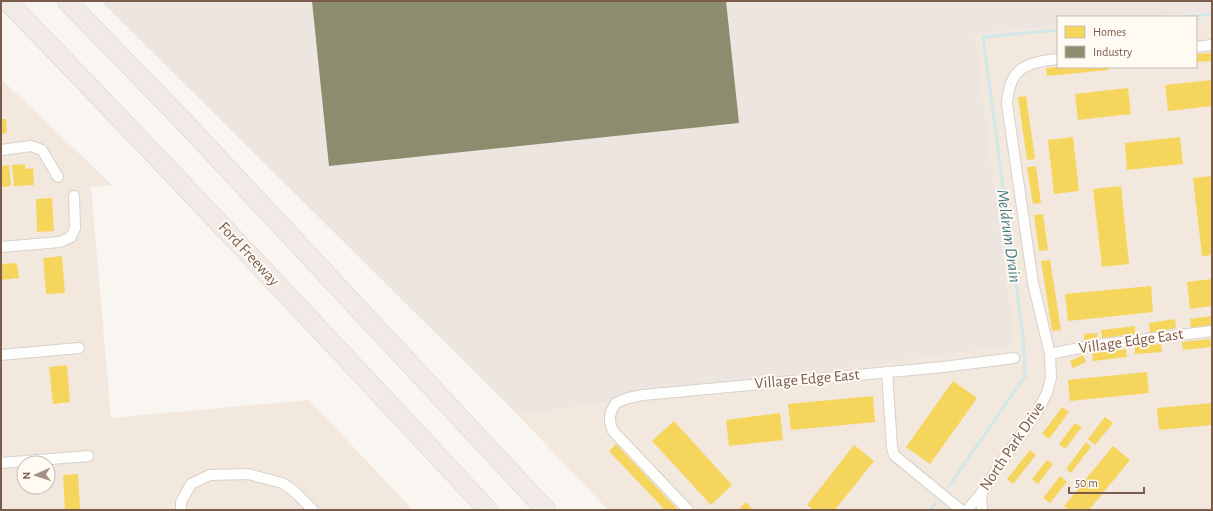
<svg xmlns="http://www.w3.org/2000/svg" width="1213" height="511" viewBox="0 0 1213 511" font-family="'Alegreya Sans',sans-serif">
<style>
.residential{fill:#f2e8de;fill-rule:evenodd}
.industrial{fill:#ede5e0}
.homes{fill:#f6d55c}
.industry{fill:#8c8c6e}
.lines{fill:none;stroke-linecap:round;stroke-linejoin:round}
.stream{stroke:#d0e8ea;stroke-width:3}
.minor-casing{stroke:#d7d1cb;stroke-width:12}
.motorway-casing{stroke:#dad1cc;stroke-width:20}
.minor{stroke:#fefefd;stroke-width:10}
.motorway{stroke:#f2eae7;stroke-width:19}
.labels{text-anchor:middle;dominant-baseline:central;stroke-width:4;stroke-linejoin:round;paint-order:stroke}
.street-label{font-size:16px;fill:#7a5c4d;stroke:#fffaf3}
.water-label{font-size:17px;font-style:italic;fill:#437c86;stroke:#fffaf3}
</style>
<rect width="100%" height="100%" fill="#f9f5f0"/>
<!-- residential -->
<g class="residential">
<path d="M1212 11V510H608L518 415 1015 345 975 34 1058 26V67H1196V17H1152Z"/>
<path d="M1 79 112 185 91 187 111 418 309 400 413 510H1ZM24 463H48V487H24Z"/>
</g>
<!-- industrial -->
<path class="industrial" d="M101 1H1212V11L1152 17H1058V26L975 34 1015 345 518 415Z"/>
<!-- homes -->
<g class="homes">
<path d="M1212 53V61L1196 62V54Z"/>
<path d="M1060 67H1108V70L1047 76 1046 68Z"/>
<path d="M1212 80V106L1168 111 1165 85Z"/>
<path d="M1128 88 1131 114 1078 120 1075 94Z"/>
<path d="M1026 96 1035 159 1027 160 1018 97Z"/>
<path d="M1 119H6L7 133 1 134Z"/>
<path d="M1073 137 1079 191 1054 194 1048 140Z"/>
<path d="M1180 137 1183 164 1127 170 1125 143Z"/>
<path d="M25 164V169L33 168 34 185 14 186 12 165Z"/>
<path d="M9 165 11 186 1 187V166Z"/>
<path d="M1036 166 1041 203 1033 204 1027 167Z"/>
<path d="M1212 176V255L1202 256 1193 178Z"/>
<path d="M1121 186 1129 264 1102 267 1093 189Z"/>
<path d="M52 198 54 231 37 232 36 199Z"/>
<path d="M1043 214 1048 250 1039 251 1034 215Z"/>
<path d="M62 256 65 293 46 294 43 258Z"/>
<path d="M1050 260 1061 330 1052 331 1041 261Z"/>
<path d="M17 263 19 278 1 280V264Z"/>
<path d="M1212 279V306L1190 309 1187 282Z"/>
<path d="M1151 286 1153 312 1068 321 1065 294Z"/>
<path d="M1212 316V325L1191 328 1190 319Z"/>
<path d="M1175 319 1176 328 1150 333 1149 323Z"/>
<path d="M1135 326V334L1102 338 1101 330Z"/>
<path d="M1097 333 1098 340 1084 342V334Z"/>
<path d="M1210 339 1211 347 1183 350 1182 342Z"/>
<path d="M1161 344 1162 352 1135 354V346Z"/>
<path d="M1126 349 1127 357 1093 361 1092 353Z"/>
<path d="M1083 355 1086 362 1073 368 1070 361Z"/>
<path d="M67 365 70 402 53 404 49 367Z"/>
<path d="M1147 372 1149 393 1070 401 1068 380Z"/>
<path d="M953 381 977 398 930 464 906 447Z"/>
<path d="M873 396 875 422 791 430 788 404Z"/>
<path d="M1212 403V425L1159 430 1157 408Z"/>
<path d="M1062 407 1069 412 1049 439 1042 434Z"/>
<path d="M780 413 783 440 729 446 726 420Z"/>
<path d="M1105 417 1113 423 1095 445 1088 439Z"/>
<path d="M674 421 732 485 711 505 652 441Z"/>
<path d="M1075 423 1082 427 1065 449 1059 444Z"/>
<path d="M1086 442 1091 447 1071 473 1066 469Z"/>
<path d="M616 444 678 510H665L609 451Z"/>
<path d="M854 445 874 461 835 510H813L807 505Z"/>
<path d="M1113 446 1130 460 1089 510H1069L1064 506Z"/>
<path d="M1030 450 1036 455 1013 484 1007 479Z"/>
<path d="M1047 460 1053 464 1038 484 1032 479Z"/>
<path d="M78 474 80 509 65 510 63 475Z"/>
<path d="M1060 476 1067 482 1050 503 1043 498Z"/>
<path d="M746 502 753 510H738Z"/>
</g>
<!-- industry -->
<path class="industry" d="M312 1H726L739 123 329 166Z"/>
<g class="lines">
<!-- stream -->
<g class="stream">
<path d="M1183 17 1212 14"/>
<path d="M949 486 1025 376 1023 336 983 37 1058 30"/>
<path d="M930 510 936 503"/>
</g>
<defs>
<g id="minor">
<path d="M1196 47 1212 45"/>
<path d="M1 150 31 146 42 150 58 177"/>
<path d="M1 247 60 242 71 237 75 228 74 196"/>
<path d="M1050 354 1089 346 1212 331"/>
<path d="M1 355 79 348"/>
<path d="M887 372 892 447 894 455 961 510"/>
<path d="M1 463 88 456"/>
<path d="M981 494 982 510"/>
<path d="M181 510V502L191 484 210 475 248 474 282 483 294 491 313 510"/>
<path d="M688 510 613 431C608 420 609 413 616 403L628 398 643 395 943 367 1014 358"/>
<path d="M967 510 981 494 1000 464 1036 414 1047 393 1051 378 1050 354 1033 283 1007 104C1009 69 1025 62 1058 59"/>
</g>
<g id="motorway">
<path d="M7 1C170 169 329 339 488 510"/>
<path d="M67 1 189 127 546 510"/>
</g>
</defs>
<!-- minor casing -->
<use href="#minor" class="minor-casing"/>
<!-- motorway casing -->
<use href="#motorway" class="motorway-casing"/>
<!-- minor -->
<use href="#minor" class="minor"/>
<!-- motorway -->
<use href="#motorway" class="motorway"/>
</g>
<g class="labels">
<!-- street labels -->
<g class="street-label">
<text transform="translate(249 254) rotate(47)">Ford Freeway</text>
<text transform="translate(1131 341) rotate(-8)">Village Edge East</text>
<text transform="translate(807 379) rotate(-5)">Village Edge East</text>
<text transform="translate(1012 446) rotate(-56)">North Park Drive</text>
</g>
<!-- water labels -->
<g class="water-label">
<text transform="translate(1009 236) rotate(82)">Meldrum Drain</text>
</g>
</g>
<!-- border -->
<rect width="1213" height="511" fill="none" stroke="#7a5c4d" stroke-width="4"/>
<!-- legend -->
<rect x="1057" y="16" width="140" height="52" fill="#fffaf3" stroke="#cabbb1"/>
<rect x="1065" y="26" width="20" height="12" fill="#f6d55c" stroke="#cabbb1"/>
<text x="1093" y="36" font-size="12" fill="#7a5c4d">Homes</text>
<rect x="1065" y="46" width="20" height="12" fill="#8c8c6e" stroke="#cabbb1"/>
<text x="1093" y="56" font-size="12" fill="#7a5c4d">Industry</text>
<!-- north arrow -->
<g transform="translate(36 475) rotate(267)"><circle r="19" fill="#fffaf3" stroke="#cabbb1"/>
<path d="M0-3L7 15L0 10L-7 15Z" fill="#a69286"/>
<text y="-6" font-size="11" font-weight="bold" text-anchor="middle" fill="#7a5c4d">N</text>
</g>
<!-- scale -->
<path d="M1069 487v6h75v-6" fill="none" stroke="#7a5c4d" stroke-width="2"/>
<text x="1075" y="487" font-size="12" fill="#7a5c4d" stroke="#fffaf3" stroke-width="3" paint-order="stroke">50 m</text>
</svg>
